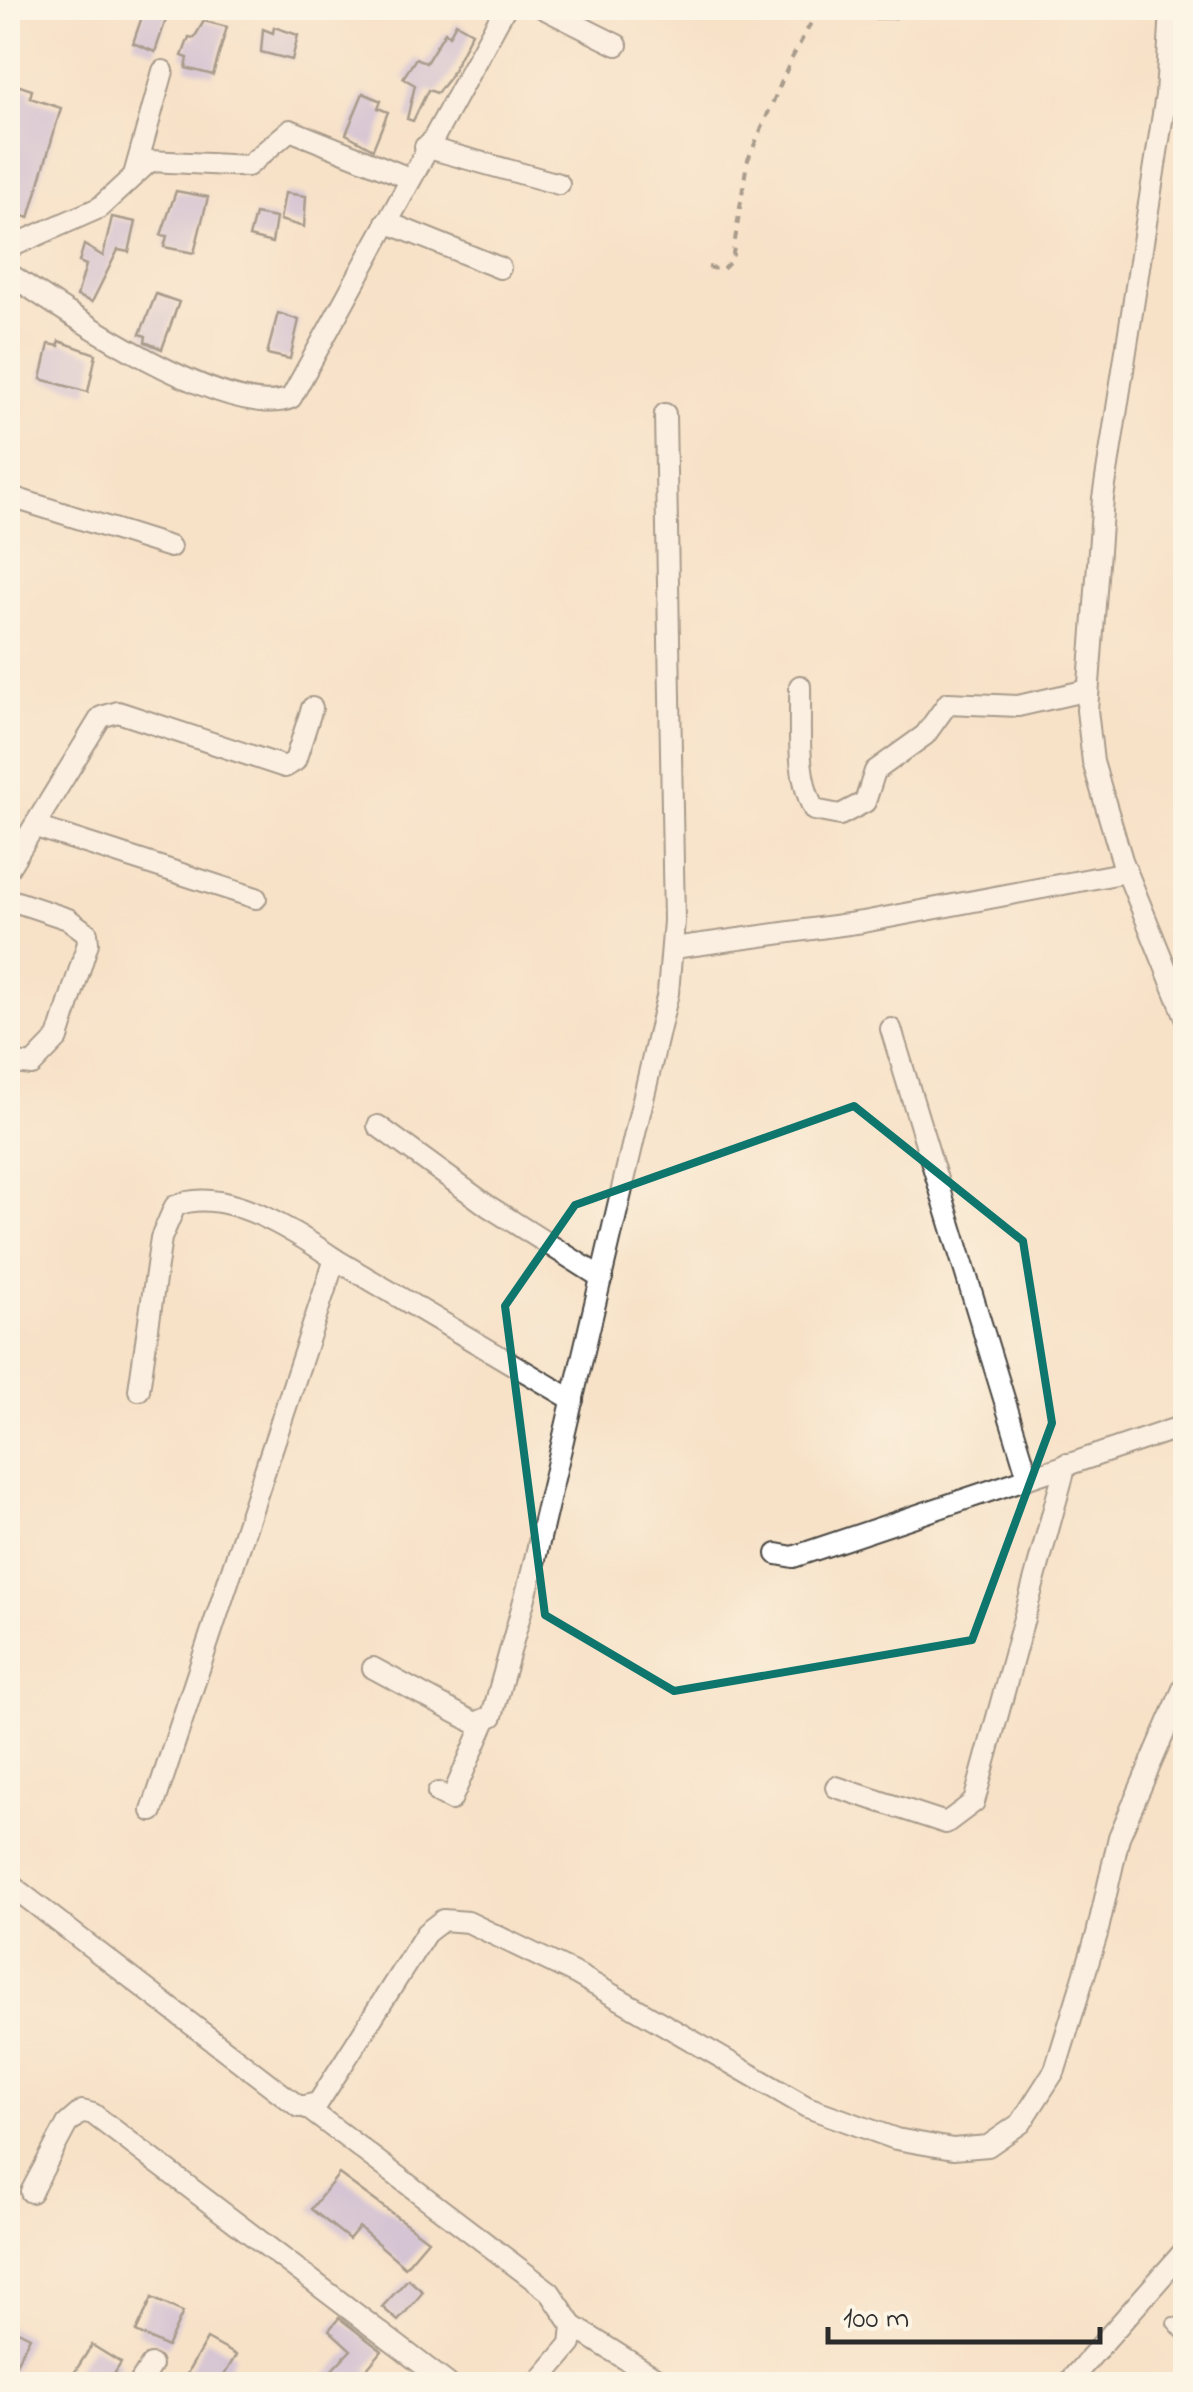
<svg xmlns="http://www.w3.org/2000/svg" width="1193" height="2392" viewBox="0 0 1193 2392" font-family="'Indie Flower',sans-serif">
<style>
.building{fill:#aba0e1}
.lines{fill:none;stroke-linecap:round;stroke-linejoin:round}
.lane-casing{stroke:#4a4643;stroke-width:14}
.street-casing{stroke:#4a4643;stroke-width:24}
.path{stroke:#4a4643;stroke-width:4;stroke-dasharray:8 8;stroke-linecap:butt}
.lane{stroke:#fff;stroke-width:10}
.street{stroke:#fff;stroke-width:20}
.marked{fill:none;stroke:#0f766e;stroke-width:8;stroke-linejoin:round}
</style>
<rect width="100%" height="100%" fill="#fcf5e5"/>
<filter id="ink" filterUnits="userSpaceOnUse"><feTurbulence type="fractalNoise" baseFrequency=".01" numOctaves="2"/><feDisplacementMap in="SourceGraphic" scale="20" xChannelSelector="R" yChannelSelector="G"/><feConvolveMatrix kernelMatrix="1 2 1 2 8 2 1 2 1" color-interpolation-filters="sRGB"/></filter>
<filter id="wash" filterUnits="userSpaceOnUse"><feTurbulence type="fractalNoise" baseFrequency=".0048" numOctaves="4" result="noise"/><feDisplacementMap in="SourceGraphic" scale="40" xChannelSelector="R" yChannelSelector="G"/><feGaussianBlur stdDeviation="2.25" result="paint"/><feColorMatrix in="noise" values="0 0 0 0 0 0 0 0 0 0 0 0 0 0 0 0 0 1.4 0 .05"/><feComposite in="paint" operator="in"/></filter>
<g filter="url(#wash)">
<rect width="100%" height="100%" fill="#f7e2c8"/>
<g id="blocks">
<!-- building -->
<g class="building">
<path d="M145 8H170L155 52 133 43Z"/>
<path d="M204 21 227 27 213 75 186 68 188 58 182 56 189 37 194 38Z"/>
<path d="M456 23 472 32 449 78 437 93 428 90 413 121 407 119 415 85 403 78 416 58 426 63 445 32 449 36Z"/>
<path d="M274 27 298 35 292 60 261 52 263 29 273 33Z"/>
<path d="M8 82 32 90 30 98 61 108 29 218 8 211Z"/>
<path d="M363 93 381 101 378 108 388 112 373 149 346 134Z"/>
<path d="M176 191 208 197 194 253 164 247 167 236 161 235Z"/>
<path d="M285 193 306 196 304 227 280 220Z"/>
<path d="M255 214 276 218 272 243 249 237Z"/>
<path d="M112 217 136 222 129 252 118 250 92 302 77 296 86 265 79 262 84 245 103 256Z"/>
<path d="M156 294 179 302 162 349 145 342 146 336 140 334Z"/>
<path d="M278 313 299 320 290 359 267 354Z"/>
<path d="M59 341 96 354 88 392 41 379 49 344 59 346Z"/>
<path d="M339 2174 428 2240 405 2267 359 2227 349 2239 311 2209Z"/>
<path d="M408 2279 423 2292 398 2321 382 2307Z"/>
<path d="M152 2298 183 2312 167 2347 136 2332Z"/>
<path d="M339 2318 382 2351 367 2369 383 2384H335L326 2376 351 2350 329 2330Z"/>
<path d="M8 2326 30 2337 8 2379Z"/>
<path d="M207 2339 236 2355 219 2384H181Z"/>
<path d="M92 2345 121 2363 108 2384H93L74 2373Z"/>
</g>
</g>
</g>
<g filter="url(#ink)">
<use href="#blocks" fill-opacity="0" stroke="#4a4643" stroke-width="2.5"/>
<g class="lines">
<defs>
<path id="lane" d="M1173 2323 1186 2338"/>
<g id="street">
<path d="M543 8 617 45"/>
<path d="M869 8H891"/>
<path d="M1171 8 1166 95 1103 498 1087 710 1093 762 1122 860 1186 1018"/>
<path d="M425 147 559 184"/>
<path d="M134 175 163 71"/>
<path d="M386 222 500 268"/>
<path d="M8 248 99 208 150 161 248 166 290 130 409 178"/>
<path d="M8 273C62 310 228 423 291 398L505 8"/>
<path d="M8 496 170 547"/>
<path d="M800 686C801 726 795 773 814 810L840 815 865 802 875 771 925 735 948 703 1018 706 1088 690"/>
<path d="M36 827 256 898"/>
<path d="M8 869 101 717 118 712 285 767 295 761 312 708"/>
<path d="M8 899 68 919 87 933 88 943 58 1038 32 1065 8 1062"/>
<path d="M673 948 863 922 1127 872"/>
<path d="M891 1029 1028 1477"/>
<path d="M378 1126 488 1206 602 1278"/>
<path d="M139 1390 161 1238 175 1206C223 1184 297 1233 335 1259"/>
<path d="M777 1554 793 1557 1186 1425"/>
<path d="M373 1668 475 1723 492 1716 532 1572 668 993 674 921 665 414"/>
<path d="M836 1787 946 1823 974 1802 1066 1464"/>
<path d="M438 1793 451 1800 485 1722"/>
<path d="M152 1811 335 1259 573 1400"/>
<path d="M8 1883 299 2107 318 2103 426 1933 443 1920 468 1922 578 1975 807 2107 896 2139 953 2149 988 2146 1021 2123 1055 2070 1097 1934 1119 1837 1186 1682"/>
<path d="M306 2107 550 2292 573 2326 571 2344 537 2384"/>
<path d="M31 2192 67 2124 82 2111 93 2114 448 2384"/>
<path d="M573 2326 665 2384"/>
<path d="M139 2384 151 2365"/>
<path d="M1067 2384 1186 2249"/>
</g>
</defs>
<!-- lane casing -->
<use href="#lane" class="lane-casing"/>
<!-- street casing -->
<use href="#street" class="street-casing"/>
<!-- path -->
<path class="path" d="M708 267 722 270 732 260 747 162 791 60 819 8"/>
<!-- lane -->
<use href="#lane" class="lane"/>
<!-- street -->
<use href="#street" class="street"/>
</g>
</g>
<!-- marked area -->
<path d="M0 0H1193V2392H0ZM854 1106 1023 1241 1052 1423 972 1640 674 1691 545 1615 505 1306 575 1205Z" fill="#f7e2c8" fill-opacity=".55" fill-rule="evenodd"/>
<path class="marked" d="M854 1106 1023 1241 1052 1423 972 1640 674 1691 545 1615 505 1306 575 1205Z"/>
<!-- margin -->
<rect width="1193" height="2392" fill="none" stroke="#fcf5e5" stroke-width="40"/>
<!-- scale -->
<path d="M828 2327v15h272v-15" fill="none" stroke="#2b2b2b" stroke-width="5"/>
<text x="843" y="2327" font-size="30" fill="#2b2b2b" stroke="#fcf5e5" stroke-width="8" paint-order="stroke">100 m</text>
</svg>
